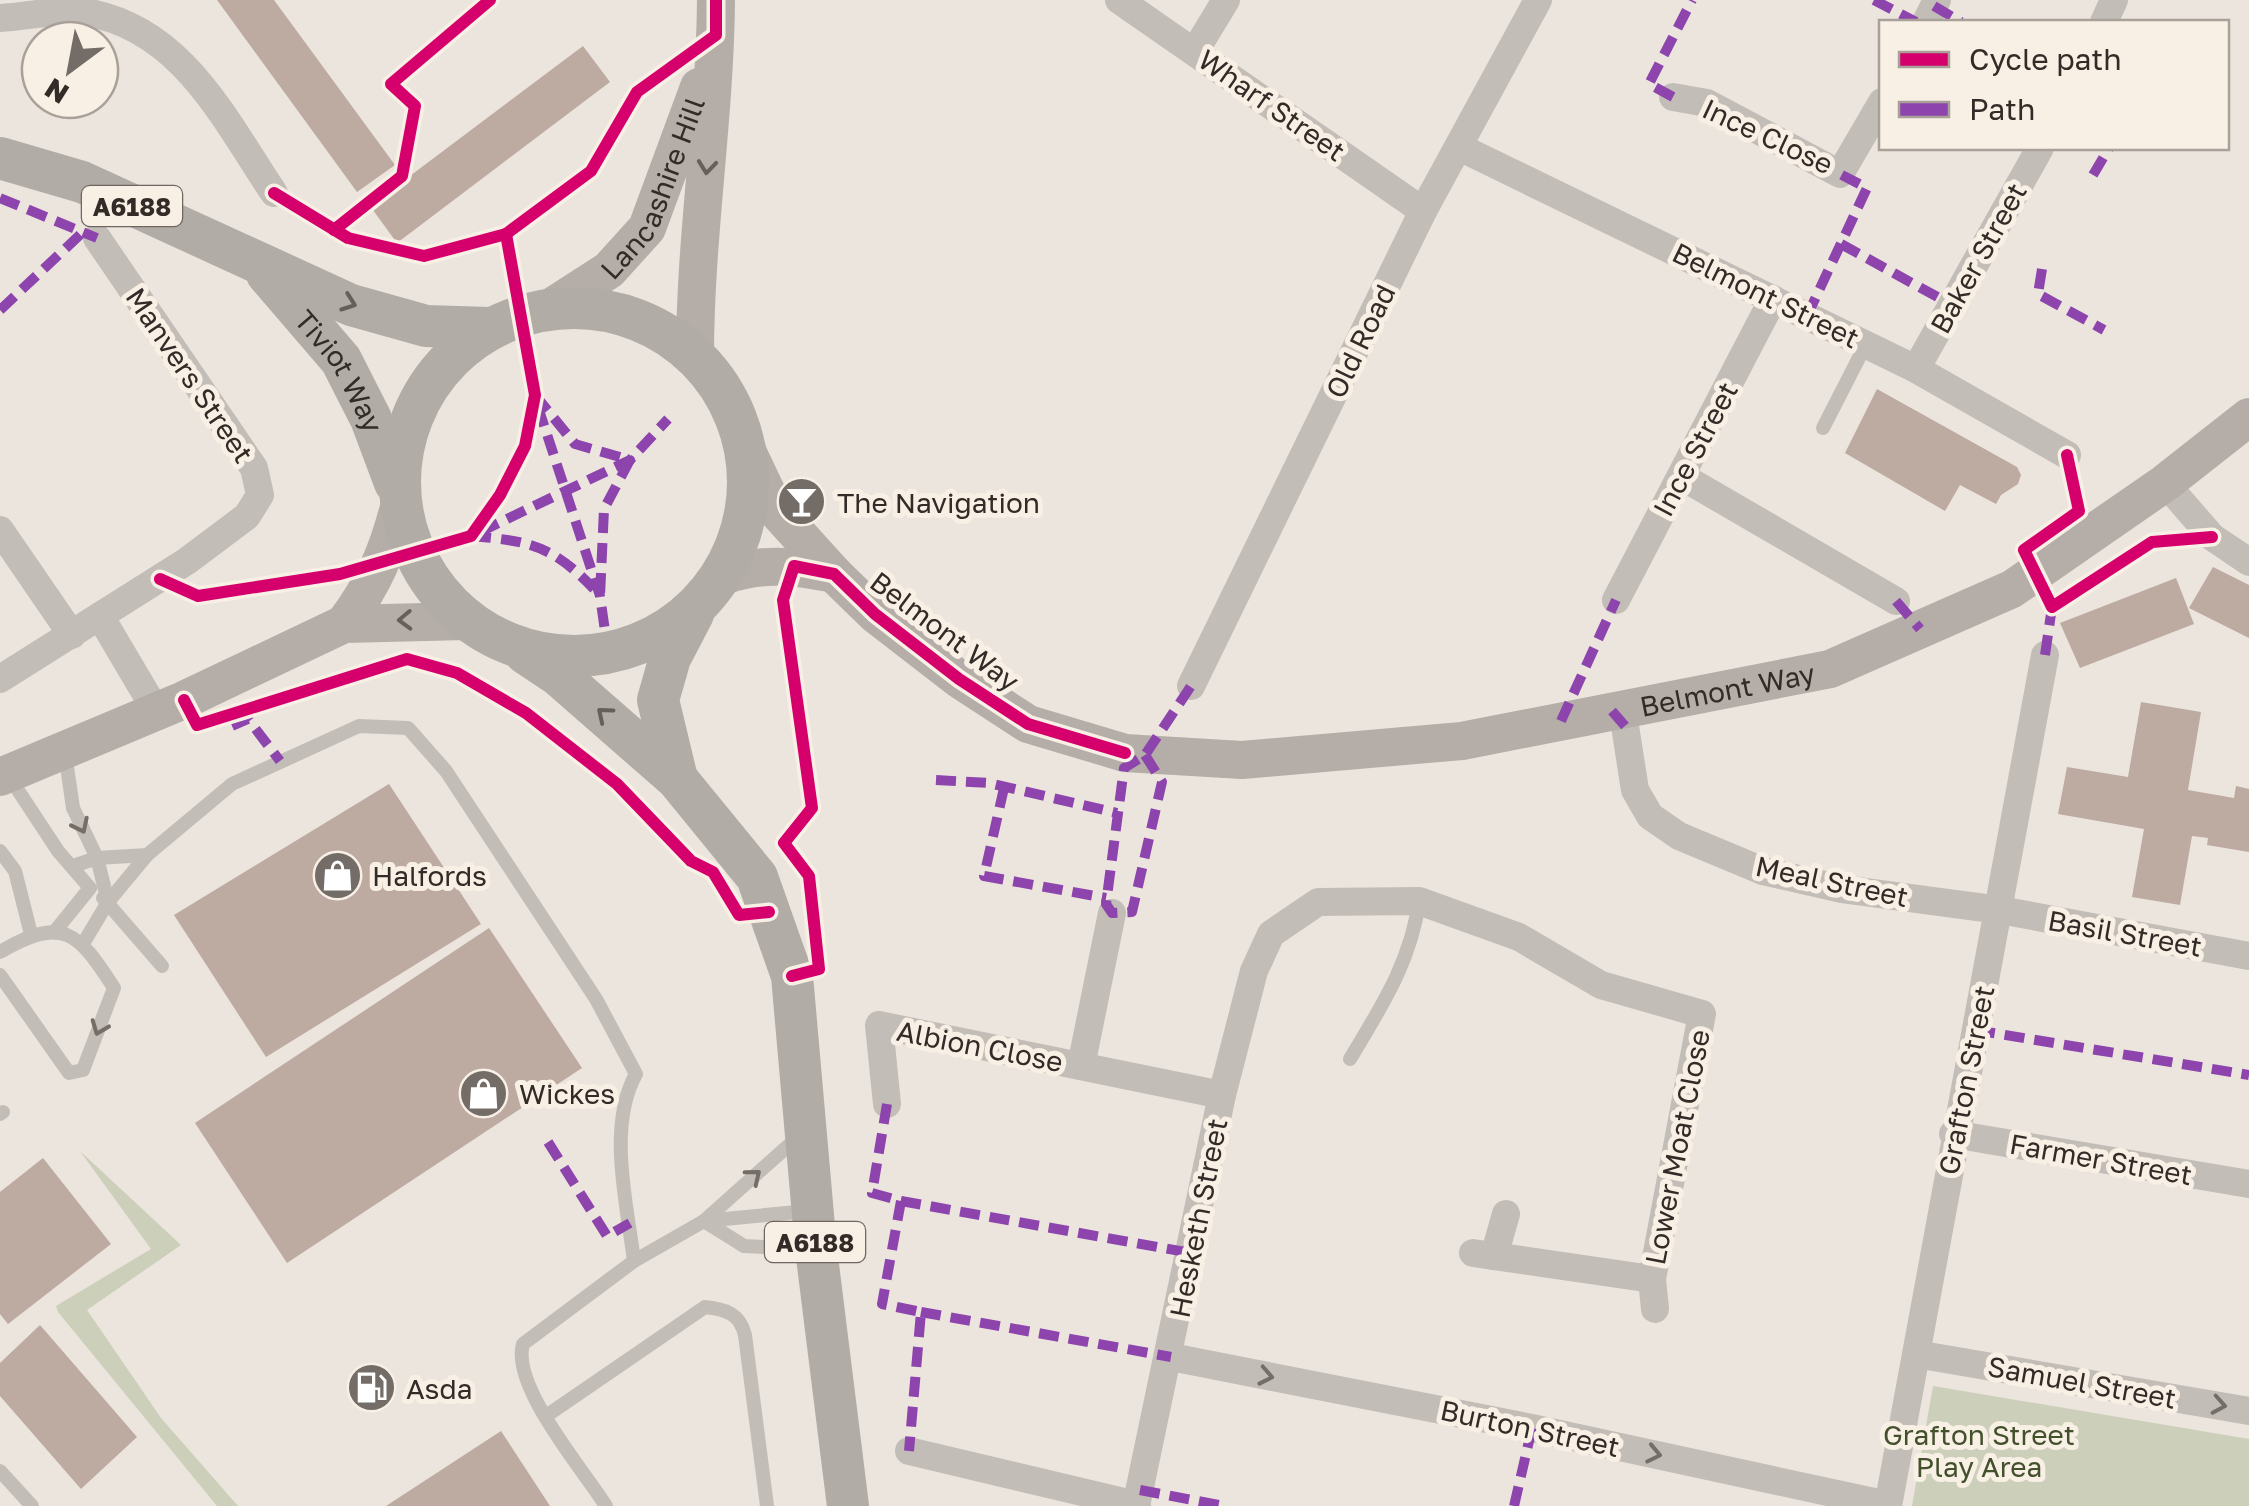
<svg xmlns="http://www.w3.org/2000/svg" width="2249" height="1506" viewBox="0 0 2249 1506" font-family="'Golos Text',sans-serif">
<style>
.green{fill:#cccfb9}
.building{fill:#bdaaa1}
.lines{fill:none;stroke-linecap:round;stroke-linejoin:round}
.lane{stroke:#c3bdb8;stroke-width:14}
.street{stroke:#c3bdb8;stroke-width:28}
.secondary{stroke:#b4ada8;stroke-width:38}
.primary{stroke:#b2aca7;stroke-width:42}
.quiet{stroke:#8e44ad;stroke-width:10;stroke-dasharray:20 10;stroke-linecap:butt}
.cycleway-casing{stroke:#f8efe5;stroke-width:19}
.cycleway{stroke:#d6006c;stroke-width:12}
.oneway{stroke:#675f5b}
.oneway2{stroke:#665f5a}
.oneway3{stroke:#746d68}
.labels{text-anchor:middle;dominant-baseline:central;stroke-width:10;stroke-linejoin:round;paint-order:stroke}
.shield{fill:#f8efe5;stroke:#6e6660;stroke-width:2.5}
.shield-label{font-size:25px;font-weight:bold;fill:#332b27}
.street-label{font-size:28px;fill:#332b27;stroke:#f8efe5}
.poi-label{font-size:28px;fill:#332b27;stroke:#f8efe5;text-anchor:start}
.park-label{font-size:28px;fill:#43502c;stroke:#f8efe5}
</style>
<rect width="100%" height="100%" fill="#ebe5de"/>
<!-- green -->
<g class="green">
<path d="M80 1151 181 1245 87 1310 161 1418 238 1506H217L58 1312 56 1306 151 1249Z"/>
<path d="M1933 1386 2249 1439V1506H1912Z"/>
</g>
<!-- building -->
<g class="building">
<path d="M217 0H274L395 165 357 192Z"/>
<path d="M583 46 610 82 397 243 370 206Z"/>
<path d="M1877 389 2017 467 2021 475 2018 484 2001 495 1996 504 1960 485 1945 511 1845 453Z"/>
<path d="M2213 567 2249 585V638L2189 608Z"/>
<path d="M2176 578 2194 624 2080 668 2060 623Z"/>
<path d="M2141 702 2201 712 2188 790 2234 798 2236 786 2249 789V852L2207 845 2208 838 2192 836 2180 905 2132 897 2144 829 2058 814 2067 767 2128 777Z"/>
<path d="M389 784 481 924 266 1057 174 915Z"/>
<path d="M489 928 582 1068 287 1263 195 1123Z"/>
<path d="M43 1158 111 1244 8 1324 0 1314V1192Z"/>
<path d="M40 1325 137 1437 81 1489 0 1396V1363Z"/>
<path d="M501 1431 550 1506H386Z"/>
</g>
<g class="lines">
<!-- lane -->
<g class="lane">
<path d="M1823 428 1866 344"/>
<path d="M65 753 73 808 97 858 108 902"/>
<path d="M8 775 58 851 90 888 56 930"/>
<path d="M0 851 15 871 31 934"/>
<path d="M73 866 97 858 147 855"/>
<path d="M103 898 162 966"/>
<path d="M84 942 108 902 147 855 232 784 359 726 408 728 446 771 596 999 636 1074C607 1126 627 1204 634 1261"/>
<path d="M0 952C63 915 78 932 114 988L83 1070 69 1073 0 975"/>
<path d="M1350 1059C1381 1007 1411 962 1419 901"/>
<path d="M0 1114 3 1112"/>
<path d="M704 1221 744 1246 811 1249"/>
<path d="M704 1221 807 1211"/>
<path d="M546 1416 705 1307C726 1309 740 1314 745 1335L767 1506"/>
<path d="M0 1471 32 1506"/>
<path d="M606 1506C582 1468 511 1386 523 1344L634 1261 704 1221 797 1138"/>
</g>
<!-- street -->
<g class="street">
<path d="M1119 0 1423 211"/>
<path d="M0 18C26 17 60 8 85 12 182 28 224 119 274 193"/>
<path d="M1926 22 1937 0"/>
<path d="M2104 22 2114 0"/>
<path d="M1195 51 1226 0"/>
<path d="M1673 97 1707 103 1840 174 1882 102"/>
<path d="M1459 147 1916 369 2067 455"/>
<path d="M1916 369 2040 148"/>
<path d="M1681 476 1896 601"/>
<path d="M2165 483 2212 537 2249 562"/>
<path d="M0 530 72 635"/>
<path d="M1616 600 1773 299"/>
<path d="M100 616 155 709"/>
<path d="M0 679 187 561 247 516 260 495 254 468 97 238"/>
<path d="M1191 686 1423 211 1538 0"/>
<path d="M1625 726 1635 790 1650 816 1679 836 1763 871 1842 889 2000 910 2249 956"/>
<path d="M1081 1066 1112 913"/>
<path d="M887 1104 879 1025 1222 1095"/>
<path d="M1953 1134 2249 1184"/>
<path d="M1473 1253 1652 1279"/>
<path d="M1494 1256 1506 1214"/>
<path d="M1916 1354 2249 1411"/>
<path d="M1171 1357 1532 1428 1888 1505"/>
<path d="M909 1451 1137 1505"/>
<path d="M1136 1506 1222 1095 1254 971 1271 934 1318 902 1419 901 1519 937 1601 985 1702 1014 1652 1279 1655 1309"/>
<path d="M1888 1506 2045 655"/>
</g>
<!-- secondary -->
<g class="secondary">
<path id="s1" d="M550 308 609 270 647 228 699 87"/>
<path d="M695 355C695 237 715 119 716 0"/>
<path id="s2" d="M746 449 774 508 834 574 875 614 959 679 1028 724 1125 753 1242 760 1462 741 1830 669 2012 589 2165 483 2249 417"/>
<path d="M723 576C762 562 793 566 834 574"/>
<path d="M344 624C374 584 388 551 400 503"/>
<path d="M0 777 184 700 344 624 466 621"/>
</g>
<!-- primary -->
<g class="primary">
<path d="M0 158 82 182 351 305 426 326 489 328"/>
<path id="s3" d="M267 274 341 360 371 419 395 483"/>
<circle cx="574" cy="482" r="174"/>
<path d="M525 653 558 675 677 779 757 877 792 976 816 1249 848 1506"/>
<path d="M677 779 658 700 670 658 693 614"/>
</g>
<!-- quiet -->
<g class="quiet">
<path d="M1874 0 1916 22"/>
<path d="M1934 6 1961 22"/>
<path d="M1673 97 1649 84 1692 0"/>
<path d="M2093 175 2109 148"/>
<path d="M0 198 97 238"/>
<path d="M1841 244 1952 305"/>
<path d="M2042 269 2038 294 2104 330"/>
<path d="M0 310 83 232"/>
<path d="M1807 316 1867 188 1840 174"/>
<path d="M535 395 575 444 630 460 604 509 600 596"/>
<path d="M538 407 600 596 605 631"/>
<path d="M480 532 630 460 668 419"/>
<path d="M471 536C529 541 552 545 594 589"/>
<path d="M1896 601 1920 629"/>
<path d="M2045 655 2052 607"/>
<path d="M1612 711 1625 726"/>
<path d="M1561 721 1616 600"/>
<path d="M232 726 248 719 280 761"/>
<path d="M1145 755 1162 782 1132 912 1112 913 1106 904 1124 768 1145 755 1191 686"/>
<path d="M936 780 989 783 1117 813"/>
<path d="M1004 788 984 876 1106 898"/>
<path d="M1975 1030 2249 1075"/>
<path d="M887 1104 872 1193 901 1201 882 1304 921 1312 909 1451"/>
<path d="M548 1142 607 1236 630 1223"/>
<path d="M901 1201 1191 1253"/>
<path d="M921 1312 1171 1357"/>
<path d="M1140 1490 1224 1506"/>
<path d="M1514 1506 1532 1428"/>
</g>
<defs>
<g id="cycleway">
<path d="M274 193 348 238 424 256 506 234 591 171 637 92 716 35V0"/>
<path d="M334 230 402 176 415 106 391 84 490 0"/>
<path d="M2067 455 2079 511 2024 550 2052 607 2152 542 2212 537"/>
<path d="M160 579 198 596 340 574 471 536 500 495 525 446 535 395 506 234"/>
<path d="M184 700 197 725 407 659 457 673 526 713 617 784 691 861 713 872 739 915 769 912"/>
<path d="M792 976 819 969 809 876 784 843 812 808 783 600 794 566 834 574 875 614 959 679 1028 724 1125 753"/>
</g>
</defs>
<!-- cycleway casing -->
<use href="#cycleway" class="cycleway-casing"/>
<!-- cycleway -->
<use href="#cycleway" class="cycleway"/>
</g>
<!-- one-way arrows -->
<defs><path id="oneway-chevron" d="M-2-3.5L2.5 0L-2 3.5" fill="none" stroke-width="1.6" stroke-linecap="round" stroke-linejoin="round" transform="scale(2.5)"/></defs>
<g class="oneway">
<use href="#oneway-chevron" transform="translate(707 167) rotate(96)"/>
<use href="#oneway-chevron" transform="translate(405 620) rotate(178)"/>
</g>
<g class="oneway2">
<use href="#oneway-chevron" transform="translate(349 303) rotate(20)"/>
<use href="#oneway-chevron" transform="translate(604 714) rotate(-140)"/>
</g>
<g class="oneway3">
<use href="#oneway-chevron" transform="translate(81 826) rotate(64)"/>
<use href="#oneway-chevron" transform="translate(99 1028) rotate(111)"/>
<use href="#oneway-chevron" transform="translate(754 1176) rotate(-39)"/>
<use href="#oneway-chevron" transform="translate(1266 1376) rotate(11)"/>
<use href="#oneway-chevron" transform="translate(2219 1405) rotate(10)"/>
<use href="#oneway-chevron" transform="translate(1654 1454) rotate(12)"/>
</g>
<!-- icons -->
<defs>
<symbol id="bar-disc" viewBox="-11 -11 22 22"><circle r="9.5" fill="#736c67" stroke="#f8efe5"/><path d="M-6-5H6L.8 .8V4.5H3.5V6h-7V4.5H-.8V.8Z" fill="#fff"/></symbol>
<symbol id="shop-disc" viewBox="-11 -11 22 22"><circle r="9.5" fill="#736c67" stroke="#f8efe5"/><path d="M-5-2.5h2.3a2.7 3.5 0 0 1 5.4 0H5L5.5 6h-11ZM-1.5-2.5h3a1.5 2.3 0 0 0-3 0Z" fill="#fff"/></symbol>
<symbol id="fuel-disc" viewBox="-11 -11 22 22"><circle r="9.5" fill="#736c67" stroke="#f8efe5"/><path d="M-5.5-6h7V0h2V4h1.3V-2.5L3-4.5l.8-.8L6-3V5H2.5V1h-1V6h-7ZM-4.2-4.7v3.2H.2V-4.7Z" fill="#fff"/></symbol>
</defs>
<g fill-rule="evenodd">
<use href="#bar-disc" x="774" y="474" width="55" height="55"/>
<use href="#shop-disc" x="310" y="848" width="55" height="55"/>
<use href="#shop-disc" x="456" y="1066" width="55" height="55"/>
<use href="#fuel-disc" x="344" y="1360" width="55" height="55"/>
</g>
<g class="labels">
<!-- shield labels -->
<g class="shield">
<rect x="82" y="186" width="100" height="40" rx="8"/>
<rect x="765" y="1222" width="100" height="40" rx="8"/>
</g>
<g class="shield-label">
<text x="132" y="206">A6188</text>
<text x="815" y="1242">A6188</text>
</g>
<!-- street labels -->
<g class="street-label">
<text transform="translate(1272 105) rotate(35)">Wharf Street</text>
<text transform="translate(1768 136) rotate(25)">Ince Close</text>
<text stroke="none"><textPath href="#s1" startOffset="165">Lancashire Hill</textPath></text>
<text transform="translate(1978 258) rotate(-61)">Baker Street</text>
<text transform="translate(1766 295) rotate(26)">Belmont Street</text>
<text transform="translate(1360 341) rotate(-64)">Old Road</text>
<text transform="translate(190 375) rotate(56)">Manvers Street</text>
<text stroke="none"><textPath href="#s3" startOffset="122">Tiviot Way</textPath></text>
<text transform="translate(1695 449) rotate(-62)">Ince Street</text>
<text transform="translate(945 631) rotate(37)">Belmont Way</text>
<text stroke="none"><textPath href="#s2" startOffset="1110">Belmont Way</textPath></text>
<text transform="translate(1832 881) rotate(12)">Meal Street</text>
<text transform="translate(2125 933) rotate(10)">Basil Street</text>
<text transform="translate(980 1046) rotate(11)">Albion Close</text>
<text transform="translate(1966 1080) rotate(-79)">Grafton Street</text>
<text transform="translate(1677 1147) rotate(-79)">Lower Moat Close</text>
<text transform="translate(2101 1159) rotate(10)">Farmer Street</text>
<text transform="translate(1198 1218) rotate(-79)">Hesketh Street</text>
<text transform="translate(2082 1382) rotate(10)">Samuel Street</text>
<text transform="translate(1530 1428) rotate(12)">Burton Street</text>
</g>
<!-- poi labels -->
<g class="poi-label">
<text x="837" y="502">The Navigation</text>
<text x="372" y="875">Halfords</text>
<text x="519" y="1093">Wickes</text>
<text x="406" y="1388">Asda</text>
</g>
<!-- park labels -->
<g class="park-label">
<text x="1979" y="1434">Grafton Street<tspan x="1979" dy="32">Play Area</tspan></text>
</g>
</g>
<!-- legend -->
<rect x="1879" y="20" width="350" height="130" fill="#f8efe5" stroke="#a9a199" stroke-width="2.5"/>
<rect x="1899" y="52" width="50" height="15" fill="#d6006c" stroke="#a9a199" stroke-width="2.5"/>
<text x="1969" y="70" font-size="30" fill="#332b27">Cycle path</text>
<rect x="1899" y="102" width="50" height="15" fill="#8e44ad" stroke="#a9a199" stroke-width="2.5"/>
<text x="1969" y="120" font-size="30" fill="#332b27">Path</text>
<!-- north arrow -->
<g transform="translate(70 70) rotate(212)"><circle r="48" fill="#f8efe5" stroke="#a9a199" stroke-width="2.5"/>
<path d="M0-8L18 38L0 25L-18 38Z" fill="#736c67"/>
<text y="-15" font-size="28" font-weight="bold" text-anchor="middle" fill="#332b27">N</text>
</g>
</svg>
